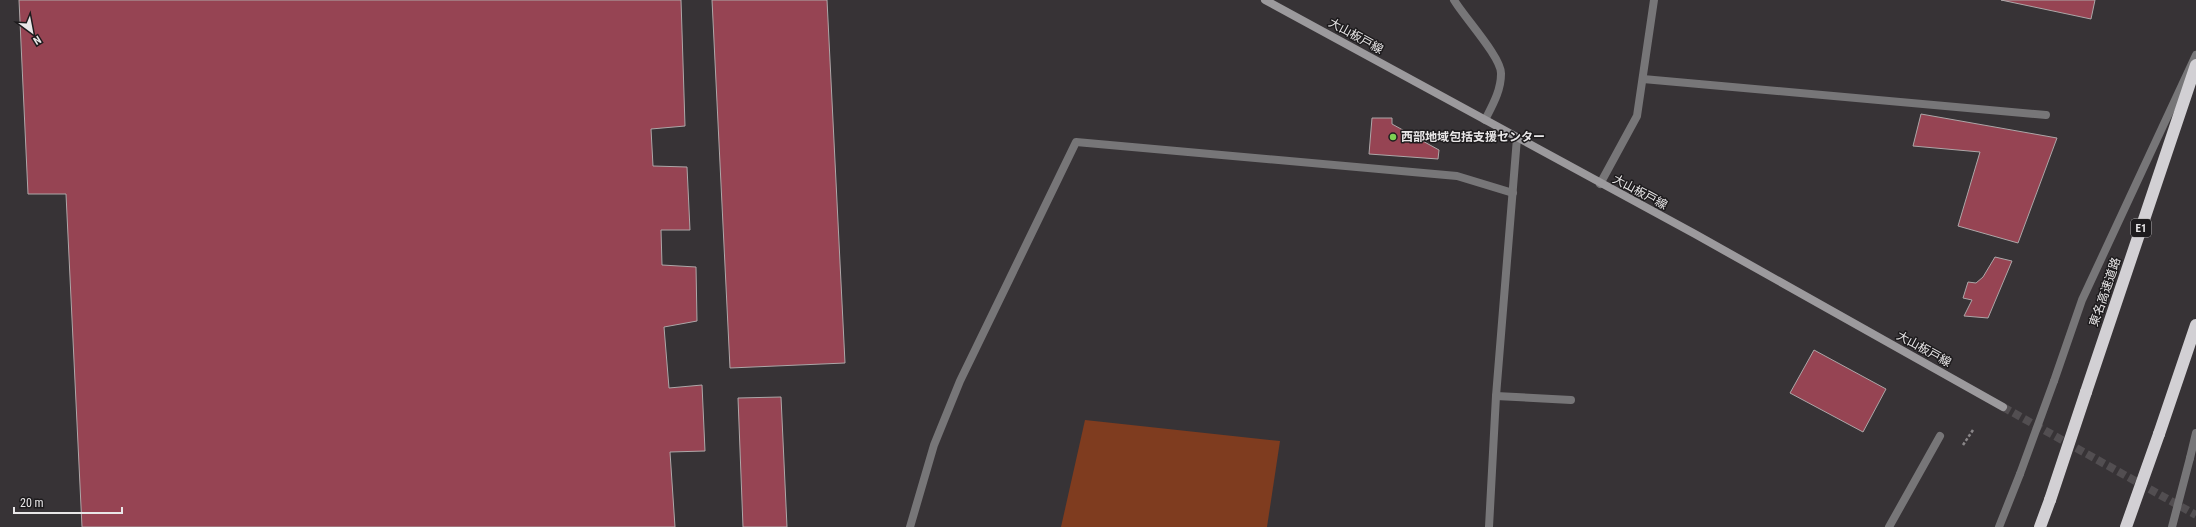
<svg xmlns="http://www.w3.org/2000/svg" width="2196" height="527" viewBox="0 0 2196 527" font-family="'Roboto Condensed','Noto Sans JP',sans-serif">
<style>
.green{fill:#7f3c1f}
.building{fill:#964453;stroke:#ada7a8}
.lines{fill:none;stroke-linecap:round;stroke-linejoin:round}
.secondary-tunnel{stroke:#524e51;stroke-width:8;stroke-dasharray:8 4;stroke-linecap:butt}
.path{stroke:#898688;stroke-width:2.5;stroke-dasharray:3 2;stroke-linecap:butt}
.service{stroke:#777678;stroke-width:8}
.minor{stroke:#777678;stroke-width:8}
.secondary{stroke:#9c9a9d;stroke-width:8}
.motorway{stroke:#d2d0d4;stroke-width:12}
.service-bridge{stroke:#777678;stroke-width:8}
.motorway-bridge{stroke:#d2d0d4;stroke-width:12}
.poi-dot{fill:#7dd153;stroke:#1d1b1d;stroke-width:1.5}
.labels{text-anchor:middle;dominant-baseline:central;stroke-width:3;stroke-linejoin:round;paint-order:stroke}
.shield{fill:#1d1b1d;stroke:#acaaab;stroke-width:1}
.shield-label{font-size:11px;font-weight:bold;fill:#e9e7e8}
.street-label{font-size:12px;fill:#e9e7e8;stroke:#1d1b1d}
.poi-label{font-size:12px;font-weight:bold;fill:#e9e7e8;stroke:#1d1b1d;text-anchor:start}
</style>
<rect width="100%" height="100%" fill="#373336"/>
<!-- green -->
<path class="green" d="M1085 420 1280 441 1267 527H1061Z"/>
<!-- building -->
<g class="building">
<path d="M19 0H681L685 126 651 129 653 166 687 167 690 230H661L662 265 696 267 697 321 664 327 669 388 702 385 705 451 670 452 675 527H82L66 194H28Z"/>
<path d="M712 0H827L845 363 730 368Z"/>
<path d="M2001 0H2095L2091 19Z"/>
<path d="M1921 114 2057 138 2018 243 1958 226 1980 152 1913 146Z"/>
<path d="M1372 118H1392V124L1439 150 1438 159 1369 154Z"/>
<path d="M1995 257 2012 261 1988 318 1964 316 1972 300 1963 298 1968 282 1976 283 1983 277Z"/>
<path d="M1814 350 1886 389 1863 432 1790 393Z"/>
<path d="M781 397 787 527H743L738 398Z"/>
</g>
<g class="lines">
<!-- secondary-tunnel -->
<path class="secondary-tunnel" d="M2003 407 2196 515"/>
<!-- path -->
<path class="path" d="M1963 445 1973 430"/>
<!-- service -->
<g class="service">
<path d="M1643 79 2046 115"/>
<path d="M2054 381 2082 300 2196 55"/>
<path d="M1496 396 1571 400"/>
<path d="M2190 458 2196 433"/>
<path d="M1999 527 2020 474"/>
</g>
<!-- minor -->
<g class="minor">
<path d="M1454 0C1464 17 1502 58 1501 74 1501 91 1492 106 1485 120"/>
<path d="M1600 184 1637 116 1654 0"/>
<path d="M910 527 934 445 960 381 1076 142 1457 176 1513 193"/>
<path d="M1489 527 1496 396 1517 138"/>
<path d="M1889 527 1940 436"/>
</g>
<!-- secondary -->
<path class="secondary" d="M1265 0 1695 234 2003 407"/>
<!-- motorway -->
<g class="motorway">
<path d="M2086 392 2196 65"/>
<path d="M2159 434 2196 325"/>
<path d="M2040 527 2050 500"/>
</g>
<!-- service-bridge -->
<g class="service-bridge">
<path d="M2020 474 2054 381"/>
<path d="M2172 527 2190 458"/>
</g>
<!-- motorway-bridge -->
<g class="motorway-bridge">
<path d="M2050 500 2086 392"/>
<path d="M2126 527 2159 434"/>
</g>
</g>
<!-- markers -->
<circle class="poi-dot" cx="1393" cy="137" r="4"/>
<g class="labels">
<!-- shield labels -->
<rect class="shield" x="2131" y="219" width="20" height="18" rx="3"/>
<g class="shield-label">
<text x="2141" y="228">E1</text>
</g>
<!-- street labels -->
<g class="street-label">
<text transform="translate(1356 36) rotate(29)">大山板戸線</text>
<text transform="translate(1640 192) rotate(28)">大山板戸線</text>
<text transform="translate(2105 292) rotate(-71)">東名高速道路</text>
<text transform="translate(1924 349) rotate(29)">大山板戸線</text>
</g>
<!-- poi labels -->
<g class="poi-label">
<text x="1401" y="137">西部地域包括支援センター</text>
</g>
</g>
<!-- north arrow -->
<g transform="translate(32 32) rotate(148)" stroke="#1d1b1d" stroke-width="3" paint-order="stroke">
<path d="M0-3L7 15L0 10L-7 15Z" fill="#e9e7e8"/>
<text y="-6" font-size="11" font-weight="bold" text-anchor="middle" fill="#e9e7e8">N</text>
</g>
<!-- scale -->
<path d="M14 507v6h108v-6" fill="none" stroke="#e9e7e8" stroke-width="2"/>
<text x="20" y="507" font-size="12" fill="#e9e7e8" stroke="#1d1b1d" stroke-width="3" paint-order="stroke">20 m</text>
</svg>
